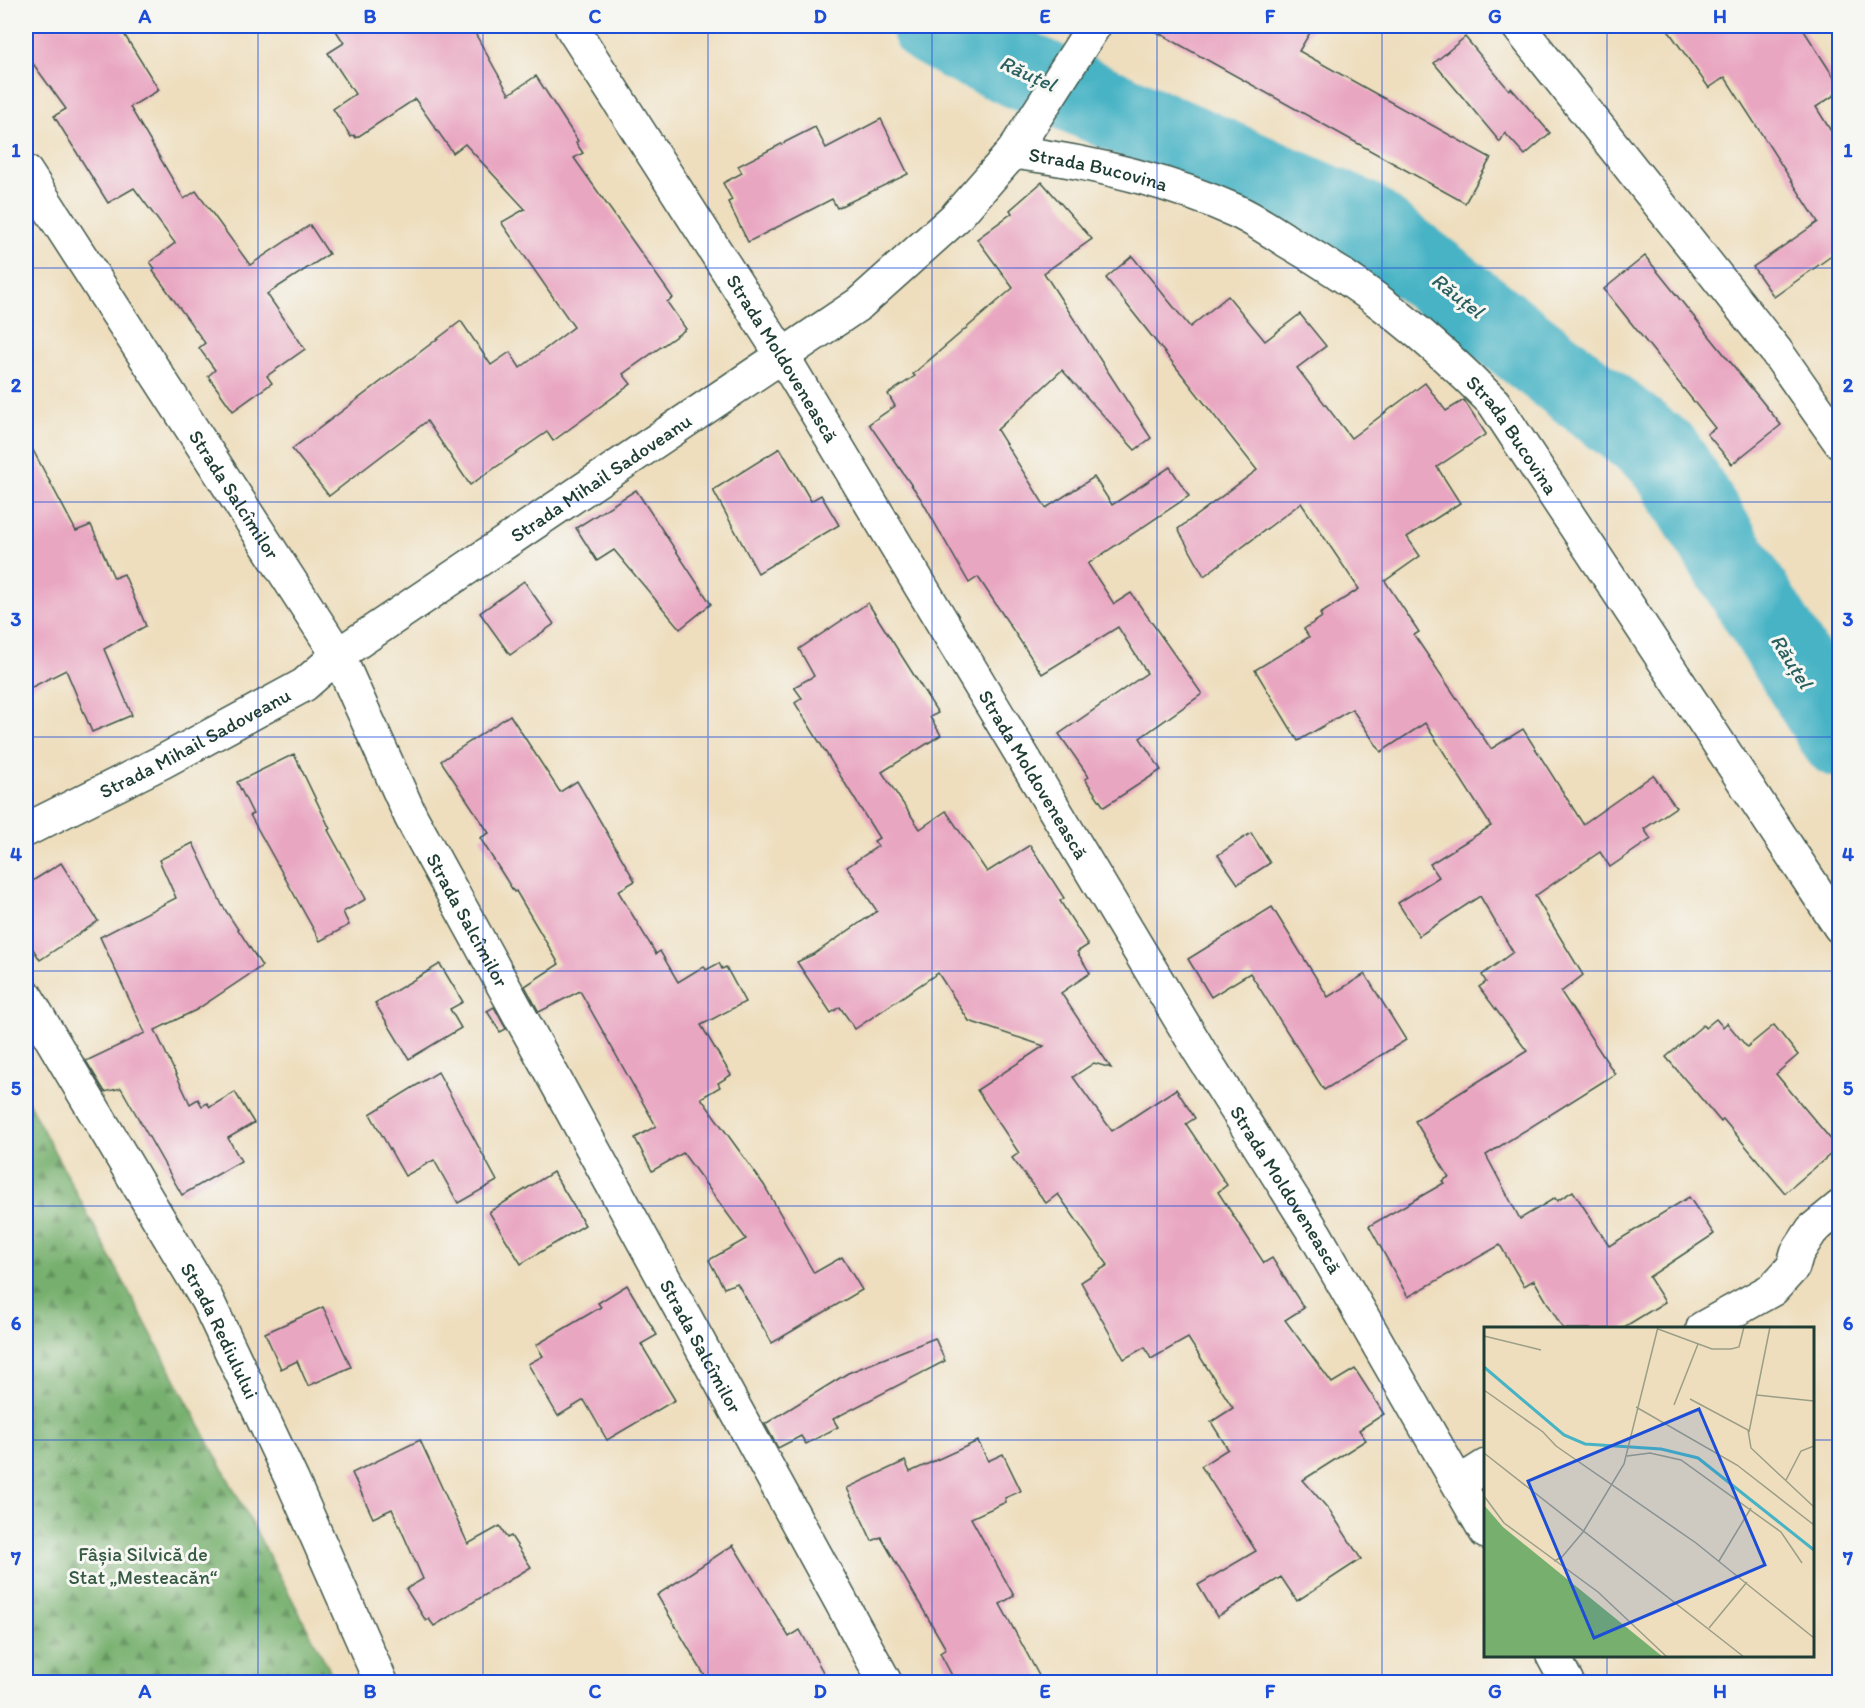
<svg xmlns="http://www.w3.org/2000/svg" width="1865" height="1708" viewBox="0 0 1865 1708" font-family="Itim,sans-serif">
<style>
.forest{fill:url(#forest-firs);stroke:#4b7651;stroke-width:1.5}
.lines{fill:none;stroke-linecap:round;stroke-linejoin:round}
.river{stroke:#47b3c5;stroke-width:80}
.building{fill:#e9a6c1}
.minor-casing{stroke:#3e5549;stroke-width:36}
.minor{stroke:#fff;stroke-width:33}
.grid{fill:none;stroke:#1d4ed8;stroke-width:1.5;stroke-opacity:0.55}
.labels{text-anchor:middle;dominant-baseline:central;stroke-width:6;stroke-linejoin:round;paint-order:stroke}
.street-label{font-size:20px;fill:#1f3d34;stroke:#f6f6f2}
.park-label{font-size:20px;fill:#365a43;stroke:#f6f6f2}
.water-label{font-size:21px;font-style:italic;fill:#2b6060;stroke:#f6f6f2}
.inset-river{fill:none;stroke:#47b3c5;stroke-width:3}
.inset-road{fill:none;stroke:#9b9e87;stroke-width:1.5}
.view{fill:#1d4ed8;fill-opacity:0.15;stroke:#1d4ed8;stroke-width:3}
.inset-edge{fill:none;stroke:#1f3d34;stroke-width:3}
.neatline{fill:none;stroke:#1d4ed8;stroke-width:2}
.grid-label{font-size:20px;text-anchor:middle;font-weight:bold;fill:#1d4ed8}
</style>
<defs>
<pattern id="forest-firs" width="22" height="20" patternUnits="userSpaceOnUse" patternTransform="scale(1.5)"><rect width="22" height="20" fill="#77b06e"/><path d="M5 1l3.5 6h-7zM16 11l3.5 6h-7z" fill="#61905b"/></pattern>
</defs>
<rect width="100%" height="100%" fill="#f6f6f2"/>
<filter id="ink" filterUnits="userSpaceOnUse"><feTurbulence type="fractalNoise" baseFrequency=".0167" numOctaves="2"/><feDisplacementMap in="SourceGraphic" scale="12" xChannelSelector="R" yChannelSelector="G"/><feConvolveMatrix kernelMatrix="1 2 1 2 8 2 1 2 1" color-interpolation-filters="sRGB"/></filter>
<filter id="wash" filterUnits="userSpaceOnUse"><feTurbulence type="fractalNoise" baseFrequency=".008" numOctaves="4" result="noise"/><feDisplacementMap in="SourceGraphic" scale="24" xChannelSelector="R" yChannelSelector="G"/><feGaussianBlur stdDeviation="1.35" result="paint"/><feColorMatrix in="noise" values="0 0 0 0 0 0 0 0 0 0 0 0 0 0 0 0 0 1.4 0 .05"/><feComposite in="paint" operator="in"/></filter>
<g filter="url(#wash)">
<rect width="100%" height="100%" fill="#eedebe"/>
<!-- forest -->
<path class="forest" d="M26 1098 336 1682H26Z"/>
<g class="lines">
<!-- river -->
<path class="river" d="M931 26 967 46 1361 220 1664 455 1840 738"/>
</g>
<g id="blocks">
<!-- building -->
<g class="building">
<path d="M26 26H119L159 90 130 107 184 199 196 191 250 265 310 225 329 254 267 294 305 349 267 376 272 383 233 411 208 376 215 370 199 348 205 343 153 271 155 269 150 262 175 243 134 188 108 203 54 116 66 109 26 54Z"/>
<path d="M333 26H471L509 94 536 76 578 141 576 143 583 153 574 158 673 298 667 302 686 329 623 374 631 384 553 441 547 432 470 485 427 421 329 496 292 449 461 321 491 365 510 352 520 368 574 327 503 225 502 222 525 209 465 144 453 153 415 99 356 138 354 135 351 137 333 109 355 94 328 53 344 43Z"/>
<path d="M1146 26H1314L1299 51 1491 158 1465 203Z"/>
<path d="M1665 26H1801L1839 85V92L1816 107 1839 144V256L1837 252 1774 297 1753 267 1818 222 1725 77 1709 88Z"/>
<path d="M1465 37 1509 90 1511 88 1550 133 1525 155 1505 133 1500 142 1434 63Z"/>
<path d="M881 119 908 174 837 208 832 199 748 242 728 202 732 200 723 183 742 173 738 166 815 127 826 148Z"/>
<path d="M1042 182 1092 239 1044 273 1151 438 1135 450 1062 370 997 430 1046 508 1094 477 1112 505 1170 467 1189 496 1088 564 1114 604 1131 593 1202 694 1140 738 1161 770 1104 807 1085 779 1089 777 1059 734 1147 673 1118 627 1042 674 978 577 969 583 921 499 869 424 895 406 888 394 915 376 913 374 1013 288 977 239 1012 213 1010 210Z"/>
<path d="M1132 256 1190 327 1228 296 1265 341 1300 314 1326 346 1297 368 1351 438 1425 383 1446 411 1464 400 1486 434 1437 467 1460 503 1407 537 1420 556 1385 581 1419 632 1414 635 1491 749 1523 729 1583 824 1653 775 1676 807 1644 829 1651 839 1610 867 1600 852 1535 896 1583 975 1561 992 1615 1074 1486 1155 1520 1219 1555 1198 1557 1201 1573 1191 1609 1246 1689 1197 1714 1234 1649 1277 1665 1302 1621 1329H1563L1534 1280 1524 1286 1500 1245 1408 1297 1369 1226 1444 1183 1442 1181 1449 1177 1415 1121 1527 1051 1479 987 1486 982 1482 975 1513 952 1480 896 1419 936 1398 903 1439 877 1430 864 1491 826 1425 723 1381 752 1352 709 1298 741 1255 670 1309 637 1304 629 1322 617 1320 614 1359 589 1301 503 1204 576 1178 529 1257 470 1106 278Z"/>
<path d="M1645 256 1781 425 1732 464 1707 434 1715 428 1604 289Z"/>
<path d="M26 437 76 531 91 525 114 578 124 574 146 626 104 649 132 715 92 732 66 670 26 690Z"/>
<path d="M780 448 811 501 821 495 839 525 758 573 713 490Z"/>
<path d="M636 490 711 604 680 629 614 550 597 561 576 528Z"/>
<path d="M524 581 554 624 510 655 480 613Z"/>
<path d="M868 603 938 713 930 717 941 735 882 772 920 829 946 811 987 872 1030 845 1064 898 1060 901 1088 945 1077 952 1090 973 1061 993 1111 1068 1094 1063 1073 1077 1112 1131 1176 1089 1195 1118 1186 1124 1227 1185 1218 1192 1264 1263 1272 1258 1304 1308 1285 1320 1332 1383 1355 1369 1384 1414 1359 1430 1366 1440 1303 1480 1330 1511 1361 1559 1297 1601 1281 1577 1217 1617 1198 1585 1256 1551 1201 1466 1228 1449 1211 1422 1233 1408 1188 1338 1151 1359 1145 1347 1124 1359 1081 1282 1108 1265 1058 1194 1046 1203 1012 1158 1019 1153 977 1090 1044 1046 969 1021 938 973 855 1029 840 1007 831 1013 797 962 814 954 877 911 847 867 878 846 874 841 879 838 795 703 802 698 794 687 814 676 799 649Z"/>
<path d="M510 715 560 792 577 781 635 881 618 891 656 954 660 951 678 982 704 966 706 970 719 963 722 969 726 967 745 1002 701 1025 731 1075 718 1083 720 1087 701 1098 764 1185 814 1273 842 1257 862 1290 772 1343 737 1283 724 1288 709 1260 746 1239 683 1153 652 1171 635 1138 656 1126 580 991 539 1012 525 986 559 964 516 891 514 892 480 838 489 833 441 761Z"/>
<path d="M294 754 330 829 328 830 366 899 343 912 349 925 320 941 250 815 253 814 237 782Z"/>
<path d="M1251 833 1270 863 1238 884 1218 855Z"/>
<path d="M193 843 222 905 262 966 196 1010 155 1030 190 1104 198 1099 202 1106 207 1103 210 1107 235 1092 254 1123 228 1138 241 1161 182 1195 121 1088 105 1092 86 1061 145 1033 100 937 176 898 159 860Z"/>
<path d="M61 863 98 921 40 960 26 938V885Z"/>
<path d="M1272 907 1328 997 1365 974 1406 1040 1324 1090 1250 973 1211 997 1188 959Z"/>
<path d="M440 964 463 1002 450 1009 461 1028 409 1059 375 1003Z"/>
<path d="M494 1007 506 1029 500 1032 487 1011Z"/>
<path d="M1716 1019 1723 1027 1727 1023 1747 1047 1774 1025 1798 1055 1776 1074 1838 1148 1785 1193 1723 1119 1721 1122 1666 1057 1703 1025 1705 1028Z"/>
<path d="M438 1072 497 1181 458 1203 434 1160 405 1176 370 1114Z"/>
<path d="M553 1172 585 1225 521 1264 489 1212Z"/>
<path d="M627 1285 657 1335 641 1344 675 1400 607 1440 584 1400 558 1416 528 1364 543 1356 536 1345 601 1307 598 1303Z"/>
<path d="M323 1307 351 1367 308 1386 297 1361 281 1369 265 1333Z"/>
<path d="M935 1338 945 1361 833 1419 838 1427 806 1444 801 1436 778 1448 765 1424 848 1373Z"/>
<path d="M420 1440 468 1544 500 1526 507 1538 511 1536 531 1567 434 1626 429 1619 426 1621 406 1589 423 1579 392 1509 373 1518 352 1473Z"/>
<path d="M978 1441 988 1461 1003 1454 1021 1491 1005 1498 1006 1502 971 1518 1014 1596 1000 1604 1043 1683H956L940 1653 946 1649 881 1537 872 1541 847 1488 905 1461 910 1472Z"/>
<path d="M733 1545 789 1637 800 1630 829 1683H709L657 1595Z"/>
</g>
</g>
</g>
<g filter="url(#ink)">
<use href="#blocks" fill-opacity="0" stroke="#3e5549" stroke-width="1.5"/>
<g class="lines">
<defs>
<g id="minor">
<path id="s1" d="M571 26 782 355 1200 1052 1315 1234 1486 1532"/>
<path d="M1518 26 1776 351 1840 442"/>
<path id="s2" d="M1013 152C1090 162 1165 179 1236 211 1254 219 1271 231 1287 241 1367 287 1429 337 1494 403L1840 927"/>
<path id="s3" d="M26 172 338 655 411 817 885 1682"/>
<path id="s4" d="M26 830 162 762 304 685 338 655 859 304 955 218 1013 152 1094 26"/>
<path id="s5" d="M26 996 207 1300 292 1480 381 1682"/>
<path d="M1703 1328 1773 1289 1793 1267 1797 1253 1812 1230 1840 1207"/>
<path d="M1459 1483 1486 1466"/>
<path d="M1553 1656 1567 1682"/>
</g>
</defs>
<!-- minor casing -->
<use href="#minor" class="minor-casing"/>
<!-- minor -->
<use href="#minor" class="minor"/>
</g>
</g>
<!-- grid -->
<path class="grid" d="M258 26V1682M483 26V1682M708 26V1682M932 26V1682M1157 26V1682M1382 26V1682M1607 26V1328M26 268H1840M26 502H1840M26 737H1840M26 971H1840M26 1206H1840M26 1440H1486M1812 1440H1840M1607 1656V1682"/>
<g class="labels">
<!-- street labels -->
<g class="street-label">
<text stroke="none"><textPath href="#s2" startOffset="87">Strada Bucovina</textPath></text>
<text stroke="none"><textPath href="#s1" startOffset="394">Strada Moldovenească</textPath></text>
<text stroke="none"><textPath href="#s2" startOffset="591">Strada Bucovina</textPath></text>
<text stroke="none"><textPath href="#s4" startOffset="676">Strada Mihail Sadoveanu</textPath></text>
<text stroke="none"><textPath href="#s3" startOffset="384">Strada Salcîmilor</textPath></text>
<text stroke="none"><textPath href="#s4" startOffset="190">Strada Mihail Sadoveanu</textPath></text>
<text stroke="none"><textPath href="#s1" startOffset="880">Strada Moldovenească</textPath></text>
<text stroke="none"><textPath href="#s3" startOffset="870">Strada Salcîmilor</textPath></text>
<text stroke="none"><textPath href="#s1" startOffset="1366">Strada Moldovenească</textPath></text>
<text stroke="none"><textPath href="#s5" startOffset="387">Strada Rediulului</textPath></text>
<text stroke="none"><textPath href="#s3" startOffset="1356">Strada Salcîmilor</textPath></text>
</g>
<!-- park labels -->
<g class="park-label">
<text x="143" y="1554">Fâșia Silvică de<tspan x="143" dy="23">Stat „Mesteacăn“</tspan></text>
</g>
<!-- water labels -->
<g class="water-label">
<text transform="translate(1028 73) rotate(24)">Răuțel</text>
<text transform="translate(1458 295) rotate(38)">Răuțel</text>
<text transform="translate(1792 661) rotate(58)">Răuțel</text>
</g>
</g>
<!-- overview -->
<g transform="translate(1484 1327)">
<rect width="330" height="330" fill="#eedebe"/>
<path d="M0 178 19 200 179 330H0Z" fill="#77b06e"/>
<path class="inset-river" d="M0 40 80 108 101 117 177 122 214 131 330 223"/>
<path class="inset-road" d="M174 2 228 22H247L255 20 260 0M0 9 57 23M0 63 59 105 72 119 212 216 330 311M273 68 330 74M206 72 264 103 267 121 330 180M190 78 214 17M152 80 253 138 330 198M265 105 286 0M0 126 260 330M143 129 166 126 197 133 297 205 318 236M302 153 317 124 330 119M0 169 20 196 114 265 183 330M70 234 78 230 99 205 140 137 174 0M235 234 267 181M225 301 263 255"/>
<path class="view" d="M215 82 281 238 110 311 44 154Z"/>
<rect width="330" height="330" class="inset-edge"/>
</g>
<!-- margin -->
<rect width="1865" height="1708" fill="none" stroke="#f6f6f2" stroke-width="66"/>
<rect x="33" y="33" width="1799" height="1642" class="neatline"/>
<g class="grid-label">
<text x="145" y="23">A</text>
<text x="370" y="23">B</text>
<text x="595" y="23">C</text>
<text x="820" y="23">D</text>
<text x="1045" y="23">E</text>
<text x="1270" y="23">F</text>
<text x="1495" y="23">G</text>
<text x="1720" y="23">H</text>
<text x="16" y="157">1</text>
<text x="1848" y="157">1</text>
<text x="16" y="392">2</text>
<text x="1848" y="392">2</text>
<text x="16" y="626">3</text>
<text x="1848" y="626">3</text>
<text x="16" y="861">4</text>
<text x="1848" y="861">4</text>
<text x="16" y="1095">5</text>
<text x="1848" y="1095">5</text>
<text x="16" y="1330">6</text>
<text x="1848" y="1330">6</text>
<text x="16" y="1565">7</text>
<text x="1848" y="1565">7</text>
<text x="145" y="1698">A</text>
<text x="370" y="1698">B</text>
<text x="595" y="1698">C</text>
<text x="820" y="1698">D</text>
<text x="1045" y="1698">E</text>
<text x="1270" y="1698">F</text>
<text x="1495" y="1698">G</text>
<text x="1720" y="1698">H</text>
</g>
</svg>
